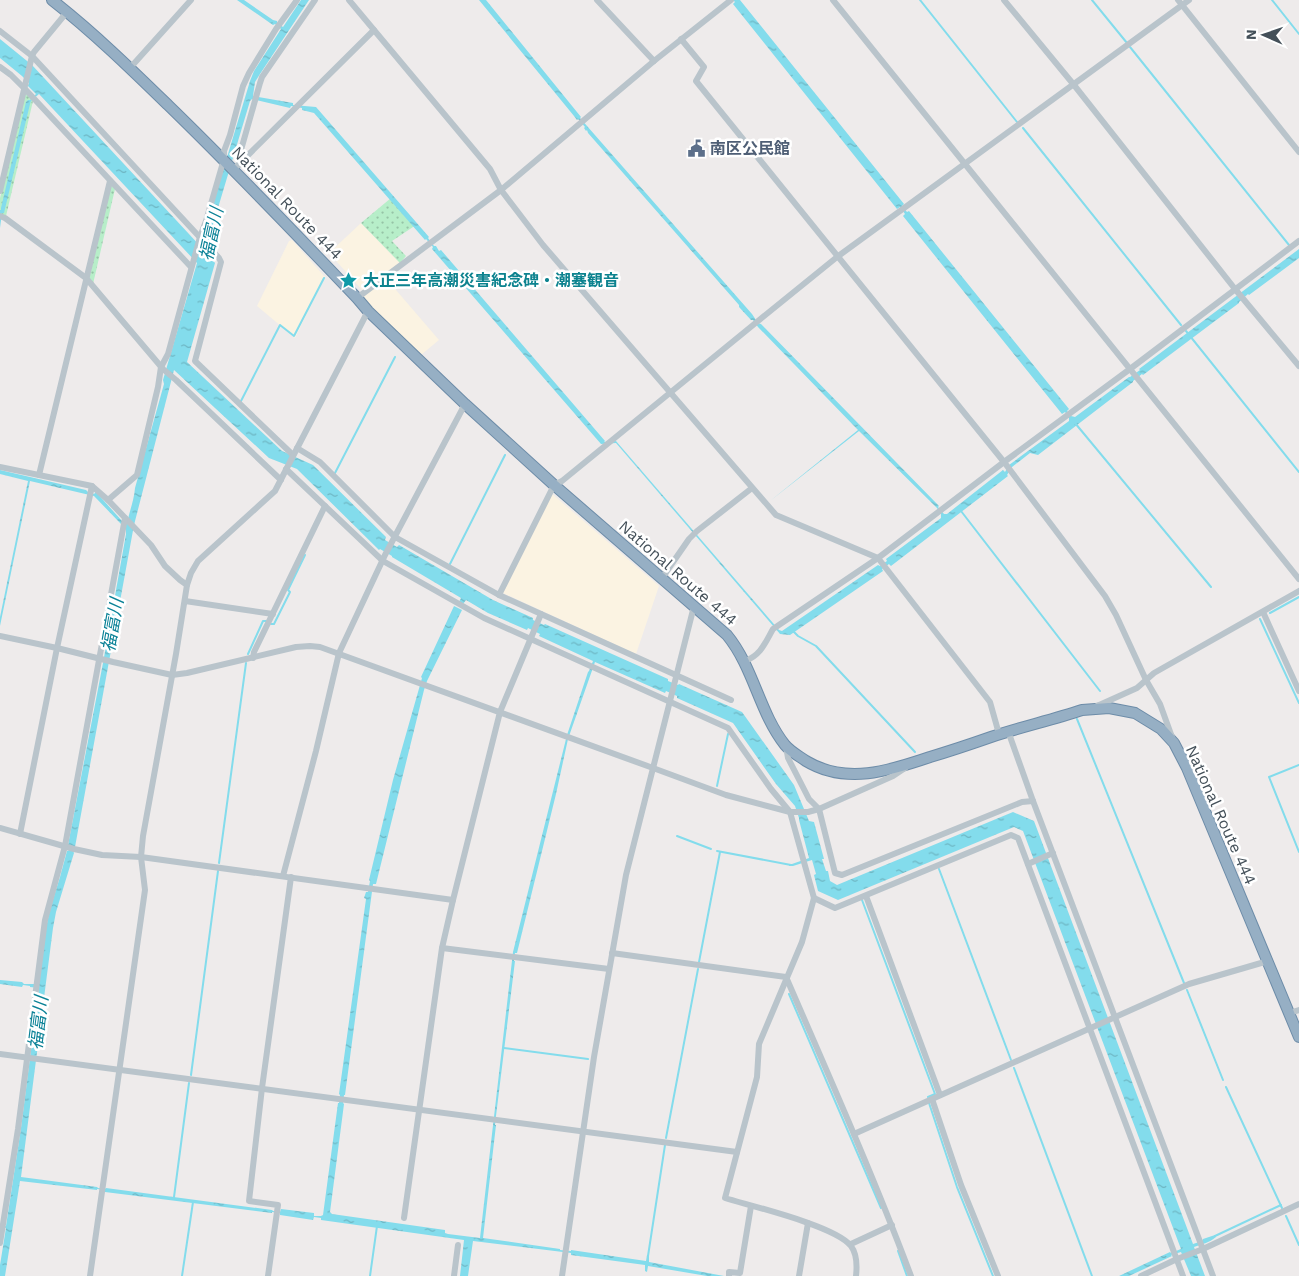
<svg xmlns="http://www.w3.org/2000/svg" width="1299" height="1276" viewBox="0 0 1299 1276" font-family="'Work Sans','Noto Sans JP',sans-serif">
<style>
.commercial{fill:#fbf3e2}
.grass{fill:url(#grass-dots)}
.water{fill:url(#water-ripples);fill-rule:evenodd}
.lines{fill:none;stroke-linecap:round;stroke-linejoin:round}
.stream{stroke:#83dcec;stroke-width:2}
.trunk-casing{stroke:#6d8ca8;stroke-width:12}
.minor{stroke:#b9c4cb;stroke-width:6}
.trunk{stroke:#96afc4;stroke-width:10}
.labels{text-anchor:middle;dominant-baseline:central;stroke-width:5;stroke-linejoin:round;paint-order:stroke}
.service-label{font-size:16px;font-weight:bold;fill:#4e5e75;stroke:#fff;text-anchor:start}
.street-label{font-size:16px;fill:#445059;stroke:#fff}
.culture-label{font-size:16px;font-weight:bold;fill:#0d838f;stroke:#fff;text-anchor:start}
.water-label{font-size:18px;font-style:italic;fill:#0b8297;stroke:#fff}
</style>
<defs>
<pattern id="grass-dots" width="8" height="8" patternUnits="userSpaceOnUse" patternTransform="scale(1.25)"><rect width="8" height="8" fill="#b7eec9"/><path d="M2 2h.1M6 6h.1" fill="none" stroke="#96c3a6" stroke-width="1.8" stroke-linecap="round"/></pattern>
<pattern id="water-ripples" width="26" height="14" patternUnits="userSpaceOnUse" patternTransform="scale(1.25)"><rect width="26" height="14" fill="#83dcec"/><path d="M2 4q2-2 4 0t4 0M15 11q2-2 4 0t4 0" fill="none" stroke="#6db5c2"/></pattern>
</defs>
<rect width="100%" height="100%" fill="#eeebeb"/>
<!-- commercial -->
<g class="commercial">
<path d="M361 223 400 263 384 276 439 340 421 355 400 336 365 300 362 290 329 253Z"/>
<path d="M292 240 325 277 295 338 257 306 289 241Z"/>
<path d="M551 493 659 586 636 654 503 593Z"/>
</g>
<!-- grass -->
<g class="grass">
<path d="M27 94 33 101 6 216 0 214V198L25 95Z"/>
<path d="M111 185 115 189 93 284 89 279Z"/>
<path d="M391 198 416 225 392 241 406 256 400 263 361 223Z"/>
</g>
<!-- water -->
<path class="water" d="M237 0H244L273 20 277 21V23L283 27 301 0H309L260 74 255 82 253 96 293 103V105L316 107 429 237 428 238 434 246H436L439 251 441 250 605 441 604 442 616 441 779 630 782 631 878 565 880 566 887 561 886 559 941 518V514L937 508 859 431 770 501 858 430 758 327 753 320H751L739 307V305L588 133 587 130 586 131 584 128 585 127 578 119 577 120 574 116 479 0H486L581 117 580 118 752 314 758 323 761 324 939 506 938 507 944 514H947L1003 470 1005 472 1009 465 1069 421V418L1065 412 1062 414 903 216 905 214 900 207 897 209 733 4 735 2 733 0H740L904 204 902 206 907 212 909 211 1069 409 1067 411 1071 416 1075 417 1129 377H1130L1140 370 1139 369 1299 249V258L1249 295 1248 294 1239 302V303L1143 375 1142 374 1133 381V382L1038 455 1030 453 1012 467 1007 475 1008 476 891 566 889 564 882 569 883 571 790 635 780 634 616 443 601 444 432 249 433 247 426 239 425 240 314 113 302 110V108L291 106 290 108 252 99 250 101 212 228 214 230 206 257 211 258 215 263 187 362 282 451 313 465 386 537 385 540 397 547 399 545 493 600 533 618V620L544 625 545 624 668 679V681L678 685 679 684 742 712 794 785 809 821 814 822 824 859H822L826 871H828L830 881 837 885 1013 812 1034 821 1193 1244 1202 1241 1203 1239 1215 1235 1216 1237C1209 1243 1202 1244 1194 1247L1205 1276H1191L1181 1252 1171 1255 1172 1256 1129 1276H1119L1170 1252 1171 1253 1181 1249 1023 831 1014 827 838 900 818 891 814 875 816 874 812 860 793 866H789V864H792L809 858 799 820V818L795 806 776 784 733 723 677 698V696L666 691 665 693 595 662 568 739 556 794 517 953H515L514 961H515L496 1116 495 1125H496L483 1238 560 1249V1250L571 1251V1250L646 1261 647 1255H649V1262L724 1276H707L648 1266 647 1272 645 1271V1265L571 1255V1253L473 1241 468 1276H460L464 1240 321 1220V1218L314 1217 313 1220 280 1215V1213L272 1212V1213L105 1192V1190L97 1189V1190L20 1181 5 1276H0V1265L6 1228 1 1227 6 1226 21 1128 39 988 30 987V986L23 985 22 987 0 984V980L22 982 24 984H34L50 909 60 877 67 851 70 850 68 845 103 663 126 534V527L121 524 94 496 30 481 0 626V617L28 481 0 474V470L86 490 88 492 94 494 96 492 123 522 127 524C129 512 134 501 135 488L164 384 163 380 197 263 39 94 31 101 30 104 4 213H2L0 228V210H1V208L26 102 28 100H30L36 94 28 86 29 83 22 76 0 58V39L32 65 202 248 207 229 206 227 250 81 254 71 281 29 275 24 273 25ZM174 370 269 458 297 469 379 550 380 549 392 556V557L461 598 459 602 463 604 466 600 488 613 527 630 528 628 540 634 539 636 593 661 589 671 588 672 567 735 513 952 480 1238 448 1234 445 1233V1230L332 1214 330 1212 344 1104 343 1103 344 1095H345L373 884H376L424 690 427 681 462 610 454 606 421 677 422 678 393 780 369 880 370 881 368 892H366L364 898 366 899 339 1094 340 1095 339 1103H338L323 1215 321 1216H314V1213L281 1209 280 1212 273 1211 272 1210 106 1188 105 1189 98 1188 97 1187 21 1177 53 928 56 912 74 853 73 851 75 847 134 525Z"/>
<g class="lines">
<!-- stream -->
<g class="stream">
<path d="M920 0 1017 122"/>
<path d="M1092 0 1127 43"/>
<path d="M1272 0 1299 34"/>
<path d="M1130 47 1289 245"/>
<path d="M1023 128 1181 325"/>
<path d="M1186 331 1299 472"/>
<path d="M241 401 280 325 294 336 324 278"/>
<path d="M1075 423 1211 587"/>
<path d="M335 473 395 357"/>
<path d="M961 511 1100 691"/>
<path d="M450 564 505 455"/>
<path d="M1270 613 1299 597"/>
<path d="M1260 619 1299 703"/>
<path d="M271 624H274L290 592 288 590 305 555"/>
<path d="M793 631 798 636 816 646 915 752"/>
<path d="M248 654 263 621H266"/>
<path d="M1077 719 1184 983"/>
<path d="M1299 765 1269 777 1299 852"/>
<path d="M717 786 728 734"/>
<path d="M677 836 711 849"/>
<path d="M717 851 791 865"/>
<path d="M219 863 246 663"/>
<path d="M939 869 1011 1060"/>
<path d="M862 900 935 1094 928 1097"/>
<path d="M699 962 720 852"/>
<path d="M1187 990 1223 1080"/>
<path d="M789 994 881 1208"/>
<path d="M504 1048 588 1059"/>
<path d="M1014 1068 1092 1276"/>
<path d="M191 1075 218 871"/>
<path d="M1226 1087 1282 1208"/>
<path d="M929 1103 957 1187 993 1276"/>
<path d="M666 1138 698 969"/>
<path d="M174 1197 189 1083"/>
<path d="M1286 1216 1299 1245"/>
<path d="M1215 1236 1281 1205"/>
<path d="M898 1251 907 1276"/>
<path d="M648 1256 665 1145"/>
<path d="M182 1276 193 1202"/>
<path d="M370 1276 377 1226"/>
</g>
<defs>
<path id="trunk" d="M52 0C93 32 131 69 168 105 233 168 295 233 357 298L368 311 465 404 554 485 727 635C754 668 759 712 785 745 791 752 799 756 806 761 846 785 889 771 930 757 950 751 971 744 991 737 1021 727 1052 720 1082 710L1109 708 1135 713 1161 729 1174 743 1187 768 1299 1037"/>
</defs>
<!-- trunk casing -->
<use href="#trunk" class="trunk-casing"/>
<!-- minor -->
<g class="minor">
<path d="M349 0 490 169 501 190 543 245 776 515 878 558 990 702 999 734"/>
<path d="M597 0 654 61"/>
<path d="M833 0 1299 579"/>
<path d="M1004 0 1074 85 1235 289 1299 366"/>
<path d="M1178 0 1299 152"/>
<path d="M0 31 32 56 219 258 221 262 195 361 293 455"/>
<path d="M681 39 704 67 696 81 1004 462 1105 596 1116 615 1146 680 1160 704 1172 737"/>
<path d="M0 67 11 75 25 89 191 267"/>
<path d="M130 68 191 0"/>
<path d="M239 165V157L260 83 262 77 315 0"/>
<path d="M234 169 374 30"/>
<path d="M0 191 32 56 34 52 67 12"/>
<path d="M0 216 5 218 86 278 163 369 176 380 281 480"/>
<path d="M357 298 501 190 654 61 731 0"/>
<path d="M297 448 320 462 395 537 499 595 731 700"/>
<path d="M0 467 92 486 108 500 151 545 165 566 180 580 187 585 176 654 143 836 141 857 145 890 90 1276"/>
<path d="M286 469 383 561 484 618 728 728 771 789 790 812 814 898 802 942 759 1044 757 1077 725 1198C751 1206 836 1226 851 1246 857 1254 857 1267 856 1276"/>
<path d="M39 475 110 181"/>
<path d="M108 500 137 475 158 387 161 367 168 354 200 237 206 221 224 159V151L230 135 243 86 249 73 276 29 297 0"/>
<path d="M662 578 689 539 697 531 752 488"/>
<path d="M187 585 191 573 198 561 275 491 368 311"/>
<path d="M499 595 554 485 562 481 758 321 837 257 1189 0"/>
<path d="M185 601 273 614"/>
<path d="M1263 612 1299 691"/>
<path d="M0 636 57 648 113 662 172 675 187 673 296 647 310 646 320 647 653 768 726 795 790 812H808L819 809 893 776 905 768"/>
<path d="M253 658 254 652 325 506"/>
<path d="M745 661C761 655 765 643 773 629L878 558 1004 462 1130 369 1299 241"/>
<path d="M1097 706 1137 688 1154 673 1299 591"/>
<path d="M1008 731 1033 801 1213 1276"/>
<path d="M786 746 788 758 809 799 819 809 835 873 842 875 1022 802 1033 801"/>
<path d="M0 828 74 849 102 855 141 857 453 900"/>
<path d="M20 834 57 648 92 486"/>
<path d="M1028 864 1053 853"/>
<path d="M283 876 316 751 339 653 385 555 465 404"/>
<path d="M866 896 940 1095"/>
<path d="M814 898 835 908 1011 835 1018 838 1183 1276"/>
<path d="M442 948 609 969"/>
<path d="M612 953 786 977"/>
<path d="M786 977C829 1076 873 1175 911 1276"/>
<path d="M1289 1013 1299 1010"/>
<path d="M0 1054 737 1152"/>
<path d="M932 1099 961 1185 998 1276"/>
<path d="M854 1134 1189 984 1268 961"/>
<path d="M404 1218 442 948 453 900 500 712 541 614"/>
<path d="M0 1243 18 1129 45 920 65 846 125 518"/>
<path d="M851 1244 892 1225"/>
<path d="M268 1276 278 1205 249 1201 262 1088 291 877"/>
<path d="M454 1276 458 1245"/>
<path d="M562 1276 594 1057 626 875 694 606"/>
<path d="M729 1276V1272L740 1273 751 1206"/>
<path d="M799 1276 808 1223"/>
<path d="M1141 1276 1177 1259 1203 1249 1299 1204"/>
</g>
<!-- trunk -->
<use href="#trunk" class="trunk"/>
</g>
<!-- icons -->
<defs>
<symbol id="civic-bare" viewBox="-9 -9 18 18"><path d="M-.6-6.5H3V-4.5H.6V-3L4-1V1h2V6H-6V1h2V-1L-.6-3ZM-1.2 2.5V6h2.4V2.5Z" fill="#5c6f8a" stroke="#fff" stroke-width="2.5" paint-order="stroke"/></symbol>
<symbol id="sight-bare" viewBox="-9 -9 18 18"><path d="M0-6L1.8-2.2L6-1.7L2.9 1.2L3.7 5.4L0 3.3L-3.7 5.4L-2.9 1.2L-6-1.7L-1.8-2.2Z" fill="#0f9aa8" stroke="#fff" stroke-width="2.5" paint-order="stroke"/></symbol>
</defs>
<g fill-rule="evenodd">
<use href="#civic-bare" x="684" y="136" width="25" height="25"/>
<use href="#sight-bare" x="336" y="268" width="25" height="25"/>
</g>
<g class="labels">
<!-- service labels -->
<g class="service-label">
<text x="710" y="148">南区公民館</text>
</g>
<!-- street labels -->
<g class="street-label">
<text transform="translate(287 203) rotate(46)">National Route 444</text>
<text transform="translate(678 573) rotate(41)">National Route 444</text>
<text transform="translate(1221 815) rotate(66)">National Route 444</text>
</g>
<!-- culture labels -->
<g class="culture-label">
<text x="363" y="280">大正三年高潮災害紀念碑・潮塞観音</text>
</g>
<!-- water labels -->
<g class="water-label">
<text transform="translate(211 234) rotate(-78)">福富川</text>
<text transform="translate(112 625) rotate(-80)">福富川</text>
<text transform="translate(38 1023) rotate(-83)">福富川</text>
</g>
</g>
<!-- north arrow -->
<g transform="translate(1264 35) rotate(272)" stroke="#ffffff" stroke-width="4" paint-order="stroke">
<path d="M0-4L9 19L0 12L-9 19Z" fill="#445059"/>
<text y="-8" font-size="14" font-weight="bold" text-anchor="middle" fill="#445059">N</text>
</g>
</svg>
